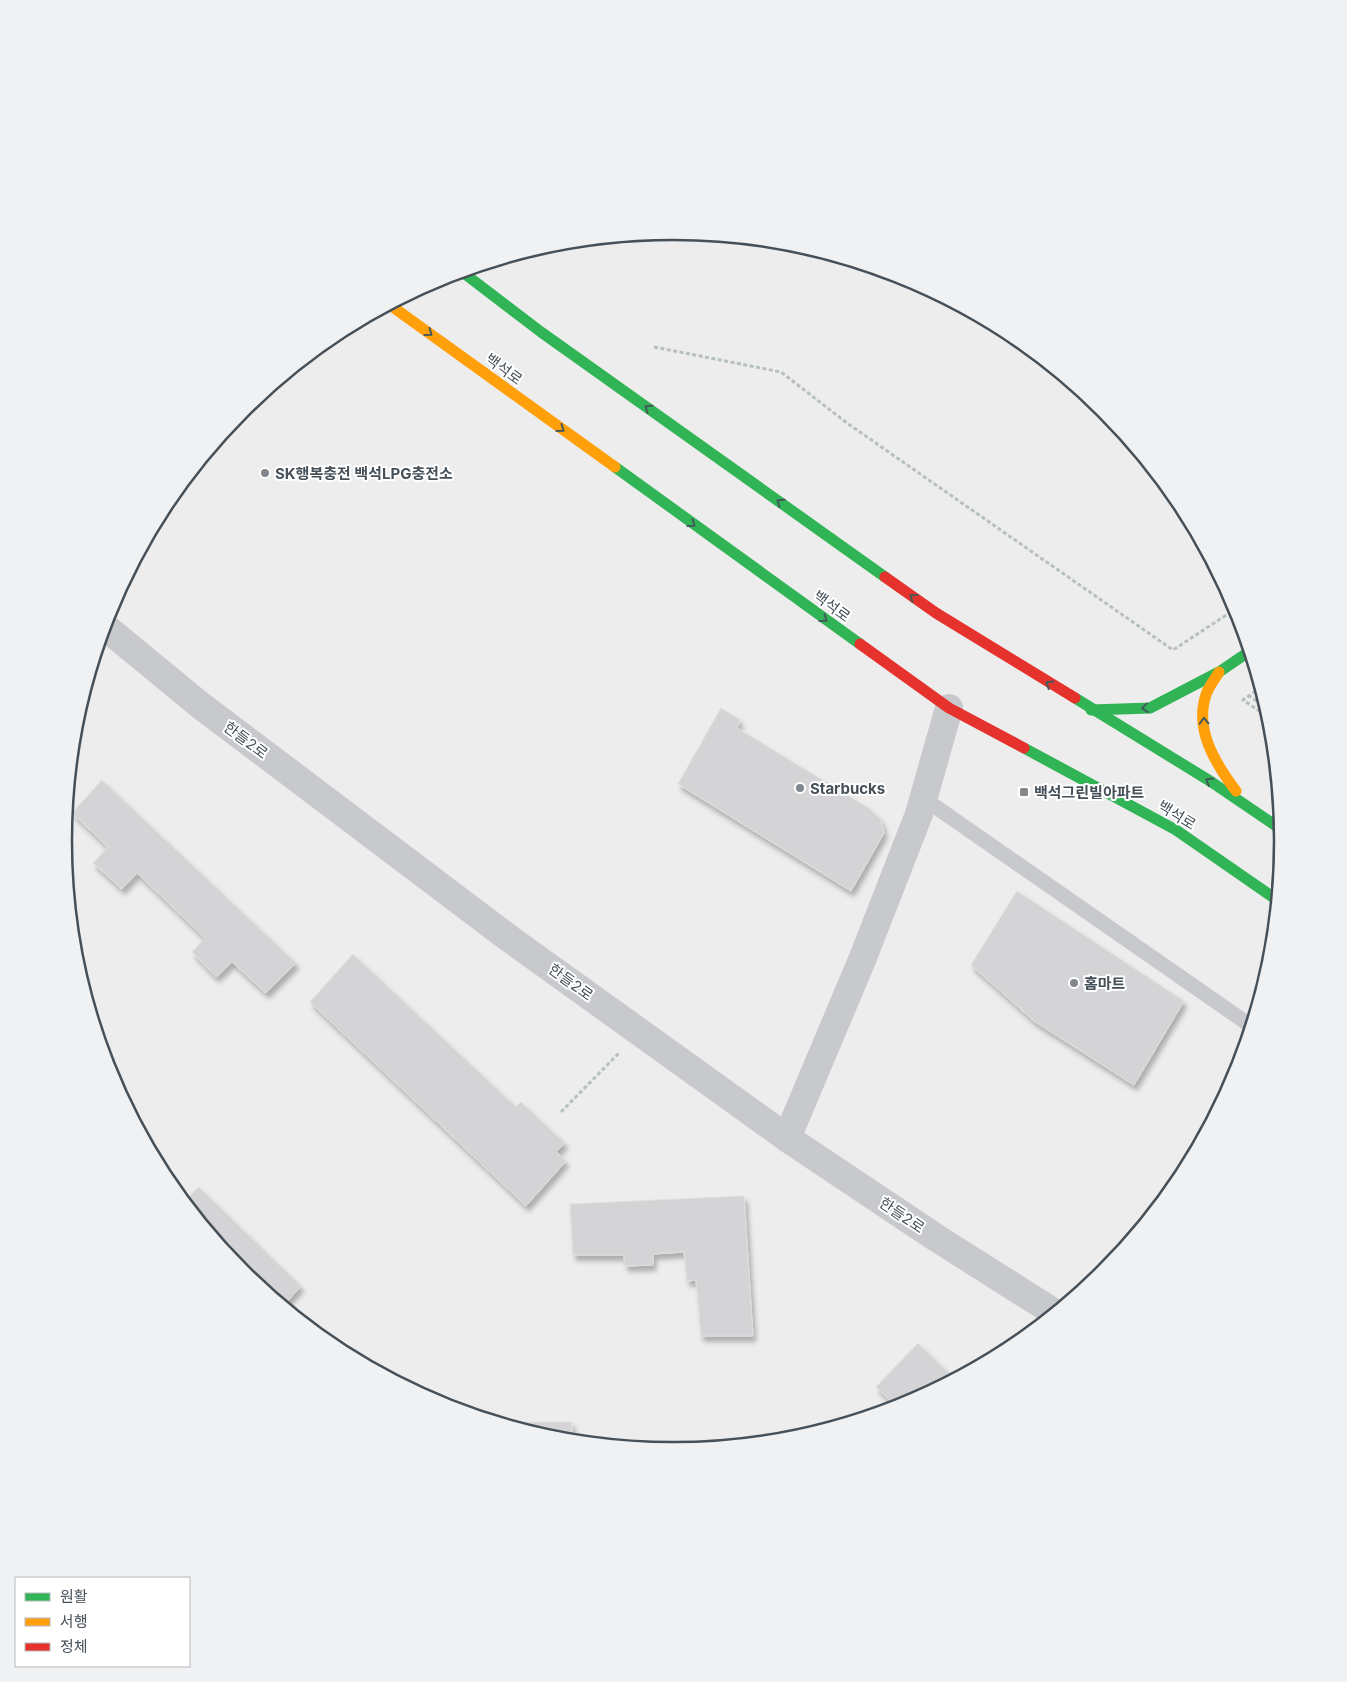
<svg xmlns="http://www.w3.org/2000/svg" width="1347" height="1682" viewBox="0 0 1347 1682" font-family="Inter,'Noto Sans KR',sans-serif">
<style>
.building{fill:#d4d4d6;stroke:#dfdfe0;filter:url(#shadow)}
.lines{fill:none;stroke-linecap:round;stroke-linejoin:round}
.path{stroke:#b6c1bd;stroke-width:3;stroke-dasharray:4 2.5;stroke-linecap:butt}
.lane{stroke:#c7c9cc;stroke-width:15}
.street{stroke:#c7c9cc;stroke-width:28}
.fast{stroke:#30b455;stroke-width:11}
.slow{stroke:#ff9f0a;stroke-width:11}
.jam{stroke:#e5322d;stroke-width:11}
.oneway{stroke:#445a59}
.poi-dot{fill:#81878d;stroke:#fff;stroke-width:2}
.labels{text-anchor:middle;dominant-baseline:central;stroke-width:4;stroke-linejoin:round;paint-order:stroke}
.street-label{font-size:15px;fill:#465059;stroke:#fff}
.poi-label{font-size:15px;font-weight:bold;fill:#465059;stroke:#fff;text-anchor:start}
.rim{fill:none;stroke:#465059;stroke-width:2.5}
</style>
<defs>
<filter id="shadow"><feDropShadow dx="3" dy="5.5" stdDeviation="2.5" flood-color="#0004"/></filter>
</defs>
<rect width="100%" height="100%" fill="#eeeded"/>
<!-- building -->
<g class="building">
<path d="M1009 332 1012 334 1040 357 1012 338Z"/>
<path d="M721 708 740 720 737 728 870 809 881 820 884 833 851 891 678 784Z"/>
<path d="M102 780 296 963 266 993 232 962 216 977 192 952 205 938 137 873 122 889 93 863 108 847 72 813Z"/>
<path d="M1017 891 1184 1001 1134 1085 1034 1021 971 965Z"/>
<path d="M353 954 516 1107 521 1102 565 1143 556 1152 566 1161 526 1206 310 1002Z"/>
<path d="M199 1187 301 1286 283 1306 242 1272 184 1201Z"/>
<path d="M744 1196 753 1336H701L696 1280 687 1281 684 1252 653 1254V1265L625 1266 624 1255H573L570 1204Z"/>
<path d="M918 1343 955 1379 897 1407 876 1387Z"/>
<path d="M499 1422H572V1433L581 1434V1442L554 1439Z"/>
</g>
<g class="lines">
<!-- path -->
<g class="path">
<path d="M654 347 781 372 847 423 1173 650 1237 608"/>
<path d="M1261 687 1243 700 1270 718"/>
<path d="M1248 695 1267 708"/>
<path d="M561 1112 619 1053"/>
</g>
<!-- lane -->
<path class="lane" d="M923 798 1251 1026"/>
<!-- street -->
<g class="street">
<path d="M104 626 200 705 510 939 787 1138 935 1237 1055 1313"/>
<path d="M787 1138 862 960 919 814 949 708"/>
</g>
<!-- fast -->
<g class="fast">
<path d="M461 271 541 332 885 577"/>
<path d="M615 467 860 644"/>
<path d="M1075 698 1210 781 1282 830"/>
<path d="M1091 710 1150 708 1219 672 1250 651"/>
<path d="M1024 748 1176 830 1277 900"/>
</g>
<!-- slow -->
<g class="slow">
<path d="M390 305 615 467"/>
<path d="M1219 672C1215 679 1210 685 1207 692 1193 728 1215 763 1236 791"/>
</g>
<!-- jam -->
<g class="jam">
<path d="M885 577 936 613 1075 698"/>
<path d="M860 644 949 708 1024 748"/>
</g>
</g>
<!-- one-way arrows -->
<defs><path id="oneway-chevron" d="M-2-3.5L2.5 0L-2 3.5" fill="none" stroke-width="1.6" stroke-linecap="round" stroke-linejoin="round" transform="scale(1.25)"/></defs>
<g class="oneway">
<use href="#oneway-chevron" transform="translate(429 333) rotate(36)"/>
<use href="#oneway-chevron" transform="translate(648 408) rotate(-145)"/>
<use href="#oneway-chevron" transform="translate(561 429) rotate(36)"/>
<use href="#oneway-chevron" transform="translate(780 502) rotate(-145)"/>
<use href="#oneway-chevron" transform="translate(692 524) rotate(36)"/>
<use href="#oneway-chevron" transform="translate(913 597) rotate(-144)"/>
<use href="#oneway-chevron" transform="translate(824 619) rotate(36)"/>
<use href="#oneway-chevron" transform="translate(1049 684) rotate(-148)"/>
<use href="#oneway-chevron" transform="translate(1145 708) rotate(173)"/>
<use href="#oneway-chevron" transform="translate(1204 721) rotate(-92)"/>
<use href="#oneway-chevron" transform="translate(1209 781) rotate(-148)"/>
</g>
<!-- markers -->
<g class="poi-dot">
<circle cx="265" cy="473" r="5"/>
<circle cx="800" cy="788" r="5"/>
<rect x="1019" y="787" width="10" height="10" rx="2.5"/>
<circle cx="1074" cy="983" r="5"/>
</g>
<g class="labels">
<!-- street labels -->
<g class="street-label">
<text transform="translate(504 369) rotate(36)">백석로</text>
<text transform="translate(832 606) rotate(36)">백석로</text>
<text transform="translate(246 740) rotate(37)">한들2로</text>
<text transform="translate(1177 815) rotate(31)">백석로</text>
<text transform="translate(571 982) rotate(36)">한들2로</text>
<text transform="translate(902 1215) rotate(34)">한들2로</text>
</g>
<!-- poi labels -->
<g class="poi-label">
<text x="275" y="473">SK행복충전 백석LPG충전소</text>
<text x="810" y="788">Starbucks</text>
<text x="1034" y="792">백석그린빌아파트</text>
<text x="1084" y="983">홈마트</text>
</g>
</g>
<!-- crop -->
<path d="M0 0H1347V1682H0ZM72 841a601 601 0 1 1 1202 0a601 601 0 1 1-1202 0Z" fill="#f0f1f2" fill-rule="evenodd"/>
<path class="rim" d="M72 841a601 601 0 1 1 1202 0a601 601 0 1 1-1202 0Z"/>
<!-- legend -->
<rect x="15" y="1577" width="175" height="90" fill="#ffffff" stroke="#b5b9bd"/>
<rect x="25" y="1593" width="25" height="8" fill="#30b455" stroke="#b5b9bd"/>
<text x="60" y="1602" font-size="15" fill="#465059">원활</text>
<rect x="25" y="1618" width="25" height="8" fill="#ff9f0a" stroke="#b5b9bd"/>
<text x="60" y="1627" font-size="15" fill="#465059">서행</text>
<rect x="25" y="1643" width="25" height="8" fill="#e5322d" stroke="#b5b9bd"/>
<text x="60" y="1652" font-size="15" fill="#465059">정체</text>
</svg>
